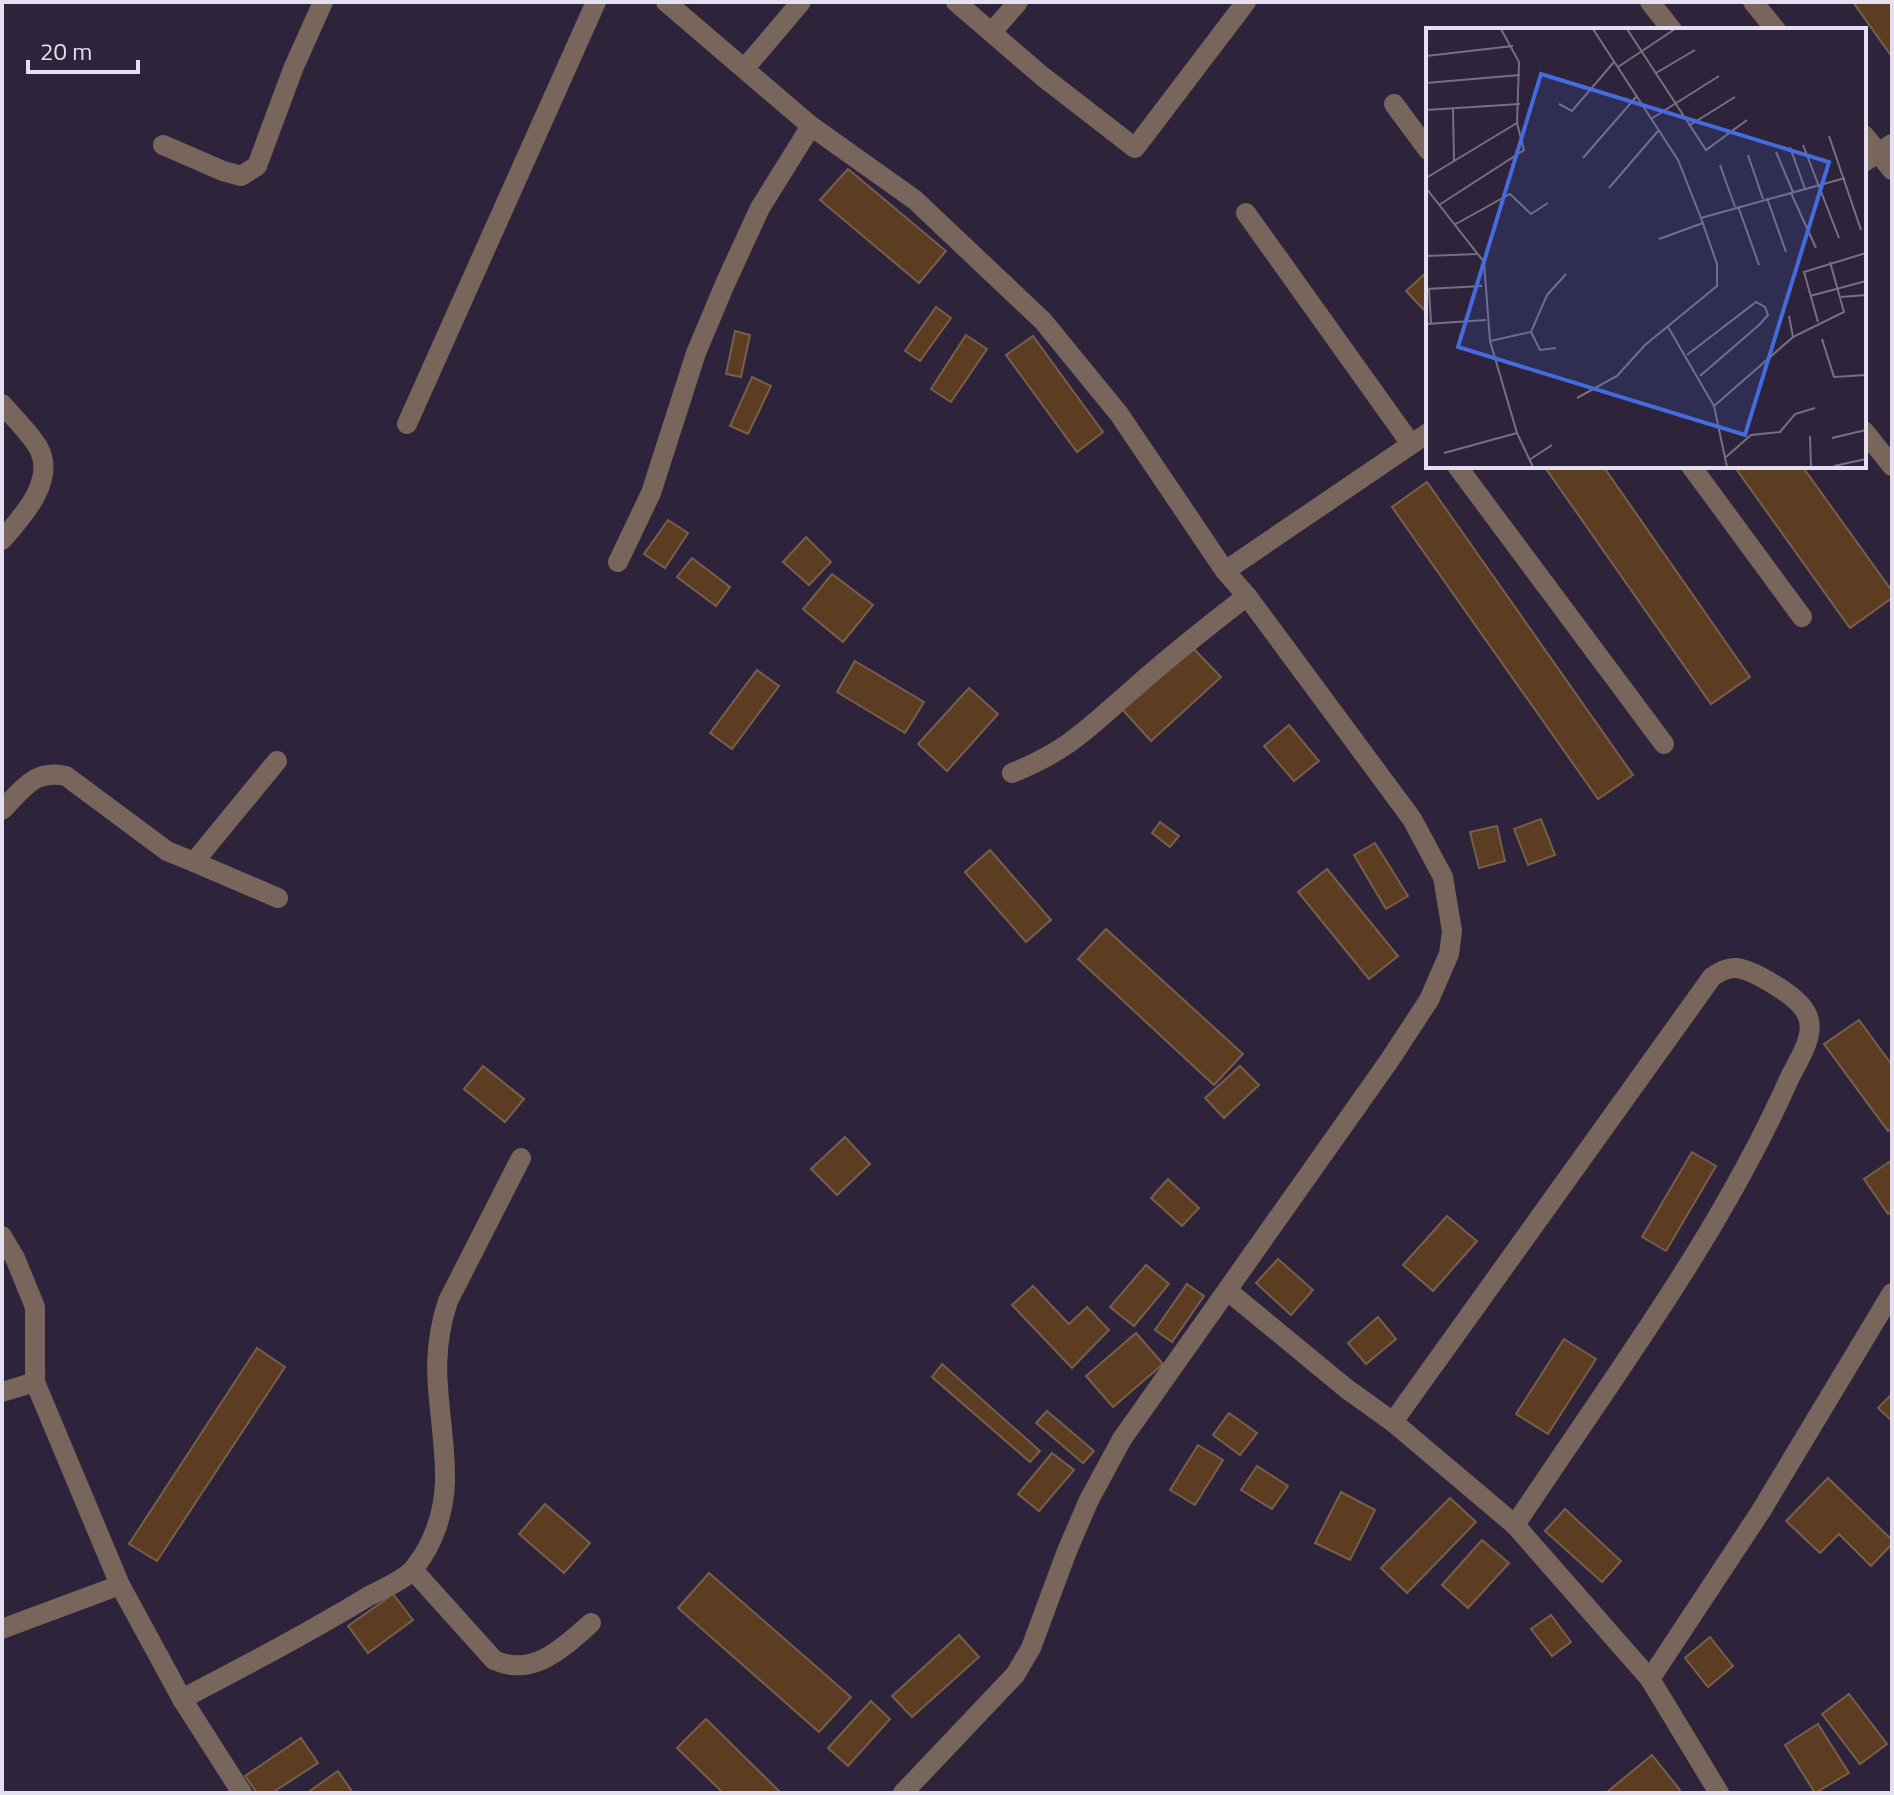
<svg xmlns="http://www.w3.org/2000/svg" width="1894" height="1795" viewBox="0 0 1894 1795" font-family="'Titillium Web',sans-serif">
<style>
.building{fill:#5d3d22;stroke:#785f4c;stroke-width:2}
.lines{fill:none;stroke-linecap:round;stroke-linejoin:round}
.minor{stroke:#78665c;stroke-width:20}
.inset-road{fill:none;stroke:#776f83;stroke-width:2}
.view{fill:#456bdd;fill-opacity:0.15;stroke:#456bdd;stroke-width:4}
.inset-edge{fill:none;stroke:#e5e0ef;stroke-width:4}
</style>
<rect width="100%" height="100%" fill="#2d233b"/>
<!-- building -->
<g class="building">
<path d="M1853 2H1892V57Z"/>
<path d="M848 169 946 251 919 283 820 200Z"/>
<path d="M1428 271V314L1406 291Z"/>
<path d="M936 307 951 318 920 361 905 351Z"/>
<path d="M735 331 750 335 741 377 726 374Z"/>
<path d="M966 335 987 349 951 402 931 389Z"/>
<path d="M1033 336 1103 432 1077 452 1006 355Z"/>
<path d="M752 377 771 386 748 434 730 426Z"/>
<path d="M1544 466H1603L1750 677 1711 704Z"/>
<path d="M1734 466H1802L1892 591V598L1850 628Z"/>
<path d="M1427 482 1633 775 1598 799 1392 507Z"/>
<path d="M668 520 688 533 665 568 644 554Z"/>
<path d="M806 537 831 562 809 585 783 562Z"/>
<path d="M692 558 730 587 716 606 677 577Z"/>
<path d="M832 574 873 605 843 642 803 609Z"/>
<path d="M1190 645 1221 677 1151 741 1121 708Z"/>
<path d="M855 661 924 702 905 733 837 692Z"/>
<path d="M757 670 779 686 732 749 710 733Z"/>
<path d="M969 688 998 714 947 771 918 744Z"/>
<path d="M1289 725 1319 761 1294 781 1264 746Z"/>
<path d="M1541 819 1555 855 1528 865 1514 829Z"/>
<path d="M1160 822 1179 836 1170 847 1152 833Z"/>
<path d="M1497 826 1505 861 1479 868 1470 832Z"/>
<path d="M1375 843 1408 896 1386 909 1354 855Z"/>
<path d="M990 850 1051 920 1026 942 965 872Z"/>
<path d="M1327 869 1398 956 1369 979 1298 892Z"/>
<path d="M1106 929 1243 1054 1214 1085 1078 959Z"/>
<path d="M1859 1020 1892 1065V1128L1888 1131 1824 1044Z"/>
<path d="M483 1066 524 1099 505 1122 464 1089Z"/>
<path d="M1240 1066 1259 1085 1224 1118 1205 1098Z"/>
<path d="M845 1137 870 1164 837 1195 811 1169Z"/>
<path d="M1692 1152 1716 1166 1666 1251 1642 1237Z"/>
<path d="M1889 1162 1892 1166V1211L1888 1214 1864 1179Z"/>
<path d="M1168 1179 1199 1208 1182 1226 1151 1198Z"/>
<path d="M1447 1216 1477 1241 1433 1291 1403 1265Z"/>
<path d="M1278 1259 1313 1290 1291 1315 1256 1283Z"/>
<path d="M1146 1265 1169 1284 1134 1326 1110 1307Z"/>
<path d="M1187 1284 1204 1296 1172 1342 1155 1330Z"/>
<path d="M1033 1286 1069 1324 1087 1307 1109 1330 1072 1368 1012 1305Z"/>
<path d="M1378 1317 1396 1339 1366 1364 1348 1343Z"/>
<path d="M1136 1333 1163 1364 1113 1407 1086 1376Z"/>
<path d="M1564 1339 1596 1359 1548 1434 1516 1414Z"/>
<path d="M257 1348 285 1367 157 1561 129 1544Z"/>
<path d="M942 1364 1040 1451 1030 1462 932 1377Z"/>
<path d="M1892 1394V1421L1878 1408Z"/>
<path d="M1047 1411 1094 1451 1083 1463 1036 1423Z"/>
<path d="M1229 1413 1257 1433 1240 1455 1213 1435Z"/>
<path d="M1198 1445 1223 1460 1195 1505 1170 1490Z"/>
<path d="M1052 1453 1074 1470 1039 1511 1018 1494Z"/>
<path d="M1257 1466 1288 1486 1272 1509 1241 1490Z"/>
<path d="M1828 1478 1892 1540V1544L1871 1566 1839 1534 1820 1553 1786 1521Z"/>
<path d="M1341 1492 1375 1510 1350 1560 1315 1543Z"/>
<path d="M1450 1498 1476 1522 1407 1593 1381 1568Z"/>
<path d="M545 1504 590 1543 564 1573 519 1534Z"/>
<path d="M1565 1509 1621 1561 1602 1582 1545 1531Z"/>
<path d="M1482 1540 1509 1563 1468 1608 1442 1585Z"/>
<path d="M709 1573 851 1697 819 1732 678 1608Z"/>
<path d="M393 1594 413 1620 368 1653 348 1626Z"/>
<path d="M1551 1615 1571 1642 1552 1656 1531 1629Z"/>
<path d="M959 1635 979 1657 912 1717 892 1696Z"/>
<path d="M1710 1637 1733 1666 1708 1687 1685 1658Z"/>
<path d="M1849 1694 1887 1744 1860 1764 1822 1714Z"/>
<path d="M871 1701 890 1719 848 1766 828 1748Z"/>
<path d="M706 1719 781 1793H723L677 1748Z"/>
<path d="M1818 1724 1849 1773 1815 1793 1785 1745Z"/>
<path d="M301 1738 318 1763 272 1793H257L245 1776Z"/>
<path d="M1652 1755 1680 1790 1677 1793H1606Z"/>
<path d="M338 1771 353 1793H307Z"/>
</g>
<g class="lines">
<!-- minor -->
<g class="minor">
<path d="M666 2 811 126 915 200 1043 321 1119 414 1225 571"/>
<path d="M956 2 1042 76 1135 148 1246 2"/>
<path d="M1650 2 1672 30"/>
<path d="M1753 2 1776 30"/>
<path d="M992 32 1018 2"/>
<path d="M745 68 801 2"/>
<path d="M1394 104 1428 150"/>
<path d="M1864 135 1892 170"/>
<path d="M163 145 223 171 241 176 257 166 293 69 323 2"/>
<path d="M1864 162 1892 144"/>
<path d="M1246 213 1411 444"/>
<path d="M2 404C14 418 29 432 38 447 57 480 22 517 2 540"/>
<path d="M407 424 596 2"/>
<path d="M1864 431 1892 466"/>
<path d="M1457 466 1664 744"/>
<path d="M1691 466 1802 617"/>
<path d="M618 562 651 493 696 353 725 284 760 208 811 126"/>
<path d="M1012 773C1069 750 1087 729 1132 690 1169 657 1208 626 1247 596"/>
<path d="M2 810C23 789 34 769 66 776L167 851 194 862 277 761"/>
<path d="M194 862 278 898"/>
<path d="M2 1236 15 1258 35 1307V1382L120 1585 182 1699 242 1793"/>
<path d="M1228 1291 1347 1389 1393 1422 1515 1525 1650 1679 1719 1793"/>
<path d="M2 1392 35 1382"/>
<path d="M1393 1422 1712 977C1731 963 1742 967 1761 977 1777 986 1806 1002 1809 1021 1813 1039 1798 1061 1790 1077 1719 1237 1611 1380 1515 1525"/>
<path d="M413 1570 494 1660C533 1678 564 1647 591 1623"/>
<path d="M2 1629 120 1585"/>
<path d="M1650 1679 1761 1511 1892 1293"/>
<path d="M182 1699C245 1666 308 1633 369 1596 383 1588 406 1580 415 1567 434 1543 444 1512 445 1482 446 1415 425 1370 448 1301L521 1158"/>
<path d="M903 1793 1015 1675 1031 1648 1067 1551 1089 1500 1122 1439 1389 1061 1429 1000 1449 954 1452 931 1443 877 1412 819 1247 596 1225 571 1428 433"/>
</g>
</g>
<!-- overview -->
<g transform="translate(1426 28)">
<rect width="440" height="440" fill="#2d233b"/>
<path class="inset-road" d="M75 1 93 34 91 95M167 1 252 132 275 190M201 1 280 122 321 92M0 28 87 18M192 39 249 1M230 45 269 22M0 55 94 47M133 76 146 83 188 34M27 81 28 133M0 82 94 76M225 91 293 48M264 97 309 69M403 108 435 202M377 117 413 210M364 119 379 161M350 124 367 164M322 127 337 171M157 130 210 69M294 137 309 179M0 150 91 95 98 122 13 177M0 160 58 234 64 313 91 405 107 439M183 160 232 103M365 165 390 220M341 170 360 224M312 178 333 237M28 197 84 166 105 186 122 175M233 211 277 195M0 228 51 226M0 261 56 258M3 261 5 296M384 268 440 253M415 269 440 267M392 294 378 244 440 225M0 296 60 292M242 299 288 378 301 439M105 304 114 322 130 320M367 309 418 284 404 234M396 311 408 349 440 347M64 313 105 304 121 267 140 246M261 327 330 274 339 279 342 287 333 297 274 348M151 370 191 348 219 317 291 258V236L275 190 419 150M288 378 367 309 363 288M384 408 385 439M406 410 440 402M18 425 91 405M300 429 325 407 354 404 369 386 389 380M103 432 126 417M408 438 440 431"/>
<path class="view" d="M115 46 403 134 319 407 32 319Z"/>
<rect width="440" height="440" class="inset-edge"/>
</g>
<!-- border -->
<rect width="1894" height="1795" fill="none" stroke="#e5e0ef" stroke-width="8"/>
<!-- scale -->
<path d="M28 60v12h110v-12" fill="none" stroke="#e5e0ef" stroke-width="4"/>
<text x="40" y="60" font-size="24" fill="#e5e0ef" stroke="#2d233b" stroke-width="6" paint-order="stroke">20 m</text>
</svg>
